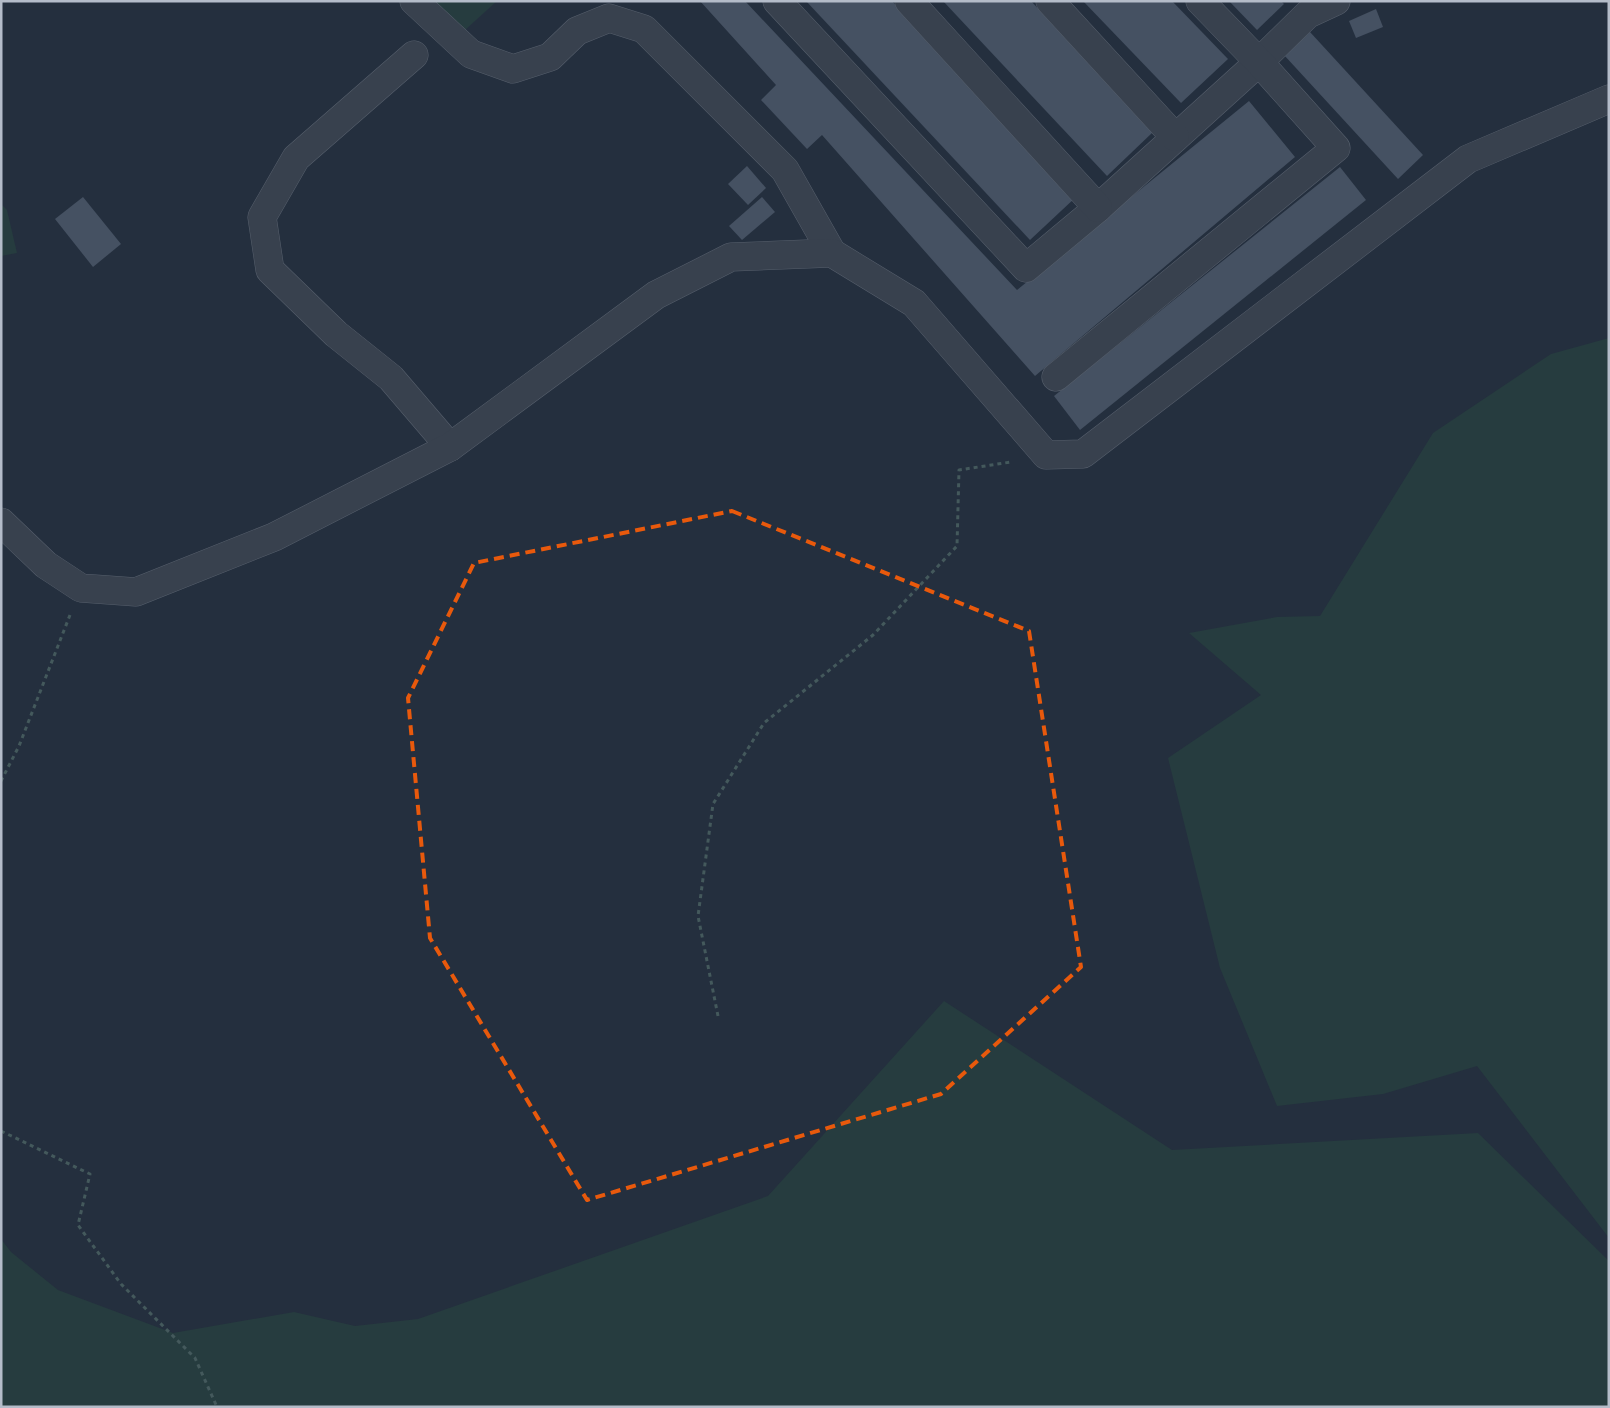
<svg xmlns="http://www.w3.org/2000/svg" width="1610" height="1408" viewBox="0 0 1610 1408" font-family="'Source Sans 3',sans-serif">
<style>
.green{fill:#263c3f}
.building{fill:#455162}
.lines{fill:none;stroke-linecap:round;stroke-linejoin:round}
.minor-casing{stroke:#565f6c;stroke-width:29}
.path{stroke:#44595c;stroke-width:3;stroke-dasharray:4 4;stroke-linecap:butt}
.minor{stroke:#38414e;stroke-width:28}
.marked{fill:none;stroke:#e8590c;stroke-width:4;stroke-dasharray:10 6;stroke-linejoin:round}
</style>
<rect width="100%" height="100%" fill="#242f3e"/>
<!-- green -->
<g class="green">
<path d="M432 1H497L465 30Z"/>
<path d="M1 204 7 210 17 253 1 256Z"/>
<path d="M1609 338V1238L1477 1066 1383 1094 1277 1106 1220 968 1168 758 1261 695 1189 633 1277 617 1320 616 1433 433 1551 354Z"/>
<path d="M944 1001 1172 1150 1478 1133 1609 1261V1407H1V1239L11 1252 58 1290 173 1333 294 1312 355 1326 418 1319 768 1196Z"/>
</g>
<!-- building -->
<g class="building">
<path d="M700 1H745L1017 290 1249 101 1295 157 1035 376 822 135 807 149 761 100 776 85Z"/>
<path d="M806 1H892L1076 197 1030 240Z"/>
<path d="M943 1H1031L1153 132 1107 176Z"/>
<path d="M1083 1H1172L1228 59 1181 103Z"/>
<path d="M1229 1H1281L1284 4 1257 30Z"/>
<path d="M1376 9 1383 27 1356 38 1349 21Z"/>
<path d="M1310 32 1423 155 1398 179 1284 55Z"/>
<path d="M747 166 766 188 748 205 728 184Z"/>
<path d="M1340 167 1366 200 1080 430 1054 396Z"/>
<path d="M83 197 121 244 93 267 55 219Z"/>
<path d="M762 197 775 212 742 240 729 226Z"/>
</g>
<g class="lines">
<defs>
<g id="minor">
<path d="M414 1 471 54 513 69 550 57 577 31 609 18 644 29 785 170 832 253"/>
<path d="M777 1 1026 268 1098 208 1259 62 1308 14 1336 1"/>
<path d="M909 1 1098 208"/>
<path d="M1050 1 1175 137"/>
<path d="M414 55 296 158 262 217 270 270 336 334 391 378 450 447"/>
<path d="M1056 377 1336 148 1259 62 1200 1"/>
<path d="M1 522 46 565 81 588 136 592 274 537 450 447 656 295 731 257 832 253 914 303 1046 455 1083 454 1468 159 1609 99"/>
</g>
</defs>
<!-- minor casing -->
<use href="#minor" class="minor-casing"/>
<!-- path -->
<g class="path">
<path d="M1 781 19 746 70 615"/>
<path d="M718 1016 698 916 713 804 764 723 873 635 957 546 959 470 1011 462"/>
<path d="M1 1131 90 1174 78 1225 121 1284 195 1358 217 1407"/>
</g>
<!-- minor -->
<use href="#minor" class="minor"/>
</g>
<!-- marked area -->
<path class="marked" d="M732 511 1029 631 1081 967 941 1094 587 1200 430 938 408 698 474 563Z"/>
<!-- border -->
<rect width="1610" height="1408" fill="none" stroke="#b4bcc9" stroke-width="5"/>
</svg>
